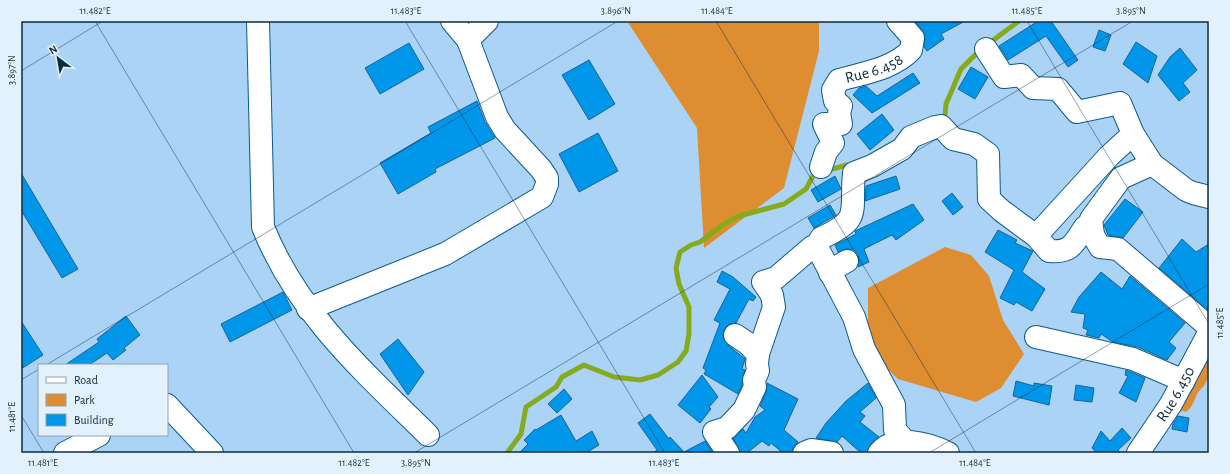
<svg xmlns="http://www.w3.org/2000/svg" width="1230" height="474" viewBox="0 0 1230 474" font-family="'Alegreya Sans',sans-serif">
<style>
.green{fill:#de8d31}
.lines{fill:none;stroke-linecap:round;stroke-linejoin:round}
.stream{stroke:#85aa1d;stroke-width:5}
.building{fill:#0097eb;stroke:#196497}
.minor-casing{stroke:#0b5b8e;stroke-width:24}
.minor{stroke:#fff;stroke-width:22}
.ticks{fill:none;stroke:#0e2b41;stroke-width:1;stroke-opacity:0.45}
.labels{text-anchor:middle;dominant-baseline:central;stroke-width:3;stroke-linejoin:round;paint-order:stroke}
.street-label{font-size:16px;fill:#0e2b41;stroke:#e3f1fd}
.neatline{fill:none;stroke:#0e2b41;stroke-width:1.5}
.ticks-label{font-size:10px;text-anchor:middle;fill:#0e2b41}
</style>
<rect width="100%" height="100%" fill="#abd3f6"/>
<!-- green -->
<g class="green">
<path d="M627 21H819V51L784 188 704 248 697 128Z"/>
<path d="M945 247 971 255 989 276 1003 320 1024 354 1001 388 976 402 898 379 881 363 868 327V288Z"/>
<path d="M1209 344C1209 356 1212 373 1205 384 1203 388 1199 390 1197 394 1194 401 1193 406 1186 412L1176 409Z"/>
</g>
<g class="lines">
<!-- stream -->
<g class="stream">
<path d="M988 44 1019 21"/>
<path d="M941 119 945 115 946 104 961 69 980 50"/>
<path d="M507 453 521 434 526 407 556 387 562 377 584 365 614 377 640 380 658 375 678 362 686 351 689 334V307L679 284 676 268 680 252 691 245 700 242 724 224 739 216 784 204 806 189 813 176 818 173 847 165 852 167"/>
</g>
</g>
<!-- building -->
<g class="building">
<path d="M915 21H965L941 34 944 39 927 51 924 47 925 34Z"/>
<path d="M1038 21H1051L1078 60 1068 67 1046 36 1008 60 999 46Z"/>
<path d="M1099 30 1111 35 1105 51 1093 47Z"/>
<path d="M1136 42 1157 56 1148 83 1123 64Z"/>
<path d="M409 43 424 69 380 94 365 68Z"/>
<path d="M1180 48 1197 70 1183 83 1190 92 1179 101 1158 75 1170 57Z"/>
<path d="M589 60 615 104 589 120 562 75Z"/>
<path d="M971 67 988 77 975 99 958 89Z"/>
<path d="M913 73 920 83 872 113 853 95 859 88 866 86 877 96Z"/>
<path d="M477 101 485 122 495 138 435 169 436 172 398 194 380 163 431 133 428 127Z"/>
<path d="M882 114 894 130 870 150 857 134Z"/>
<path d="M598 133 618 171 579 192 559 154Z"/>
<path d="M21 173 78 269 62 278 21 210Z"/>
<path d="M835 176 841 189 818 202 811 190Z"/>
<path d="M896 176 900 189 865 201 866 186Z"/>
<path d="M952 193 963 207 953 215 942 201Z"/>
<path d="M1125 199 1143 212 1123 238 1108 235 1104 225Z"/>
<path d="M913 204 924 220 896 240 892 235 864 249 869 262 858 267 859 261 858 254 854 250 847 249 838 252 835 245 856 234 855 231Z"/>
<path d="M830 205 836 215 814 228 808 218Z"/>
<path d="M998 230 1017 240 1015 243 1033 251 1022 272 1045 289 1032 311 1016 302 1014 305 1000 298 1014 270 985 252Z"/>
<path d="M1182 239 1196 252 1209 244V311L1159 268Z"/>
<path d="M722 271 733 277 756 297 753 301 749 299 736 323 729 324 725 328 723 334 724 340 728 345 745 359 742 369 745 370 742 385 738 394 704 374 706 370 703 368 720 323 714 320 730 289 717 282Z"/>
<path d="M1101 272 1122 289 1130 276 1185 323 1169 342 1176 348 1167 360 1138 347 1113 342 1101 334 1099 338 1086 335 1088 330 1083 328 1085 314 1071 312 1079 297Z"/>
<path d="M283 292 292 310 230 342 221 324Z"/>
<path d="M126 316 140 335 124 348 126 350 113 360 107 353 89 365H65L99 342 97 339Z"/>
<path d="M21 321 43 355 21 369Z"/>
<path d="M398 339 424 372 408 395 380 354Z"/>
<path d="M1126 370 1145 378 1136 402 1119 393 1128 376 1125 375Z"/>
<path d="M702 375 718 397 709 407 711 409 700 423 678 405Z"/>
<path d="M1016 381 1034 386V383L1052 386 1049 405 1013 396Z"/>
<path d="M767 383 798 399 784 430 798 442 790 453H783L771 443 769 446 762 441 747 453H740L733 438 743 429 746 433 755 417 765 410 760 406 766 392Z"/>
<path d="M868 383 876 398 860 412 865 416 860 422 879 437 871 444 867 452 861 453 842 436 837 442 816 438 826 423 846 401Z"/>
<path d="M1076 385 1094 388 1092 402 1074 400Z"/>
<path d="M564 389 572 399 557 413 548 404Z"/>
<path d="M650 414 669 439 670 437 684 452 705 441 713 453H653L657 450 638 423Z"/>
<path d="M561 415 576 441 592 431 599 445 586 453H519L528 444 524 440 535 429 536 430Z"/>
<path d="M1178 416 1189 418 1187 432 1172 429 1173 424Z"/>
<path d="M1122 428 1131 438 1118 450 1121 453H1097L1092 448 1101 431 1110 441Z"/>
</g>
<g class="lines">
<defs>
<g id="minor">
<path d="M258 21 263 227C298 314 363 371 428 435"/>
<path d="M468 40 487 21"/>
<path d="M986 49 1004 77 1021 75 1033 88 1058 89 1077 112 1120 103 1133 134"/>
<path id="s1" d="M821 167 826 152 833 143 824 124H841L839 113 841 106 835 101 833 90 839 80C864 73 893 69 911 50L913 38 898 21"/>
<path d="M1093 235 1091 219 1121 178 1152 164"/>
<path d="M1036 236 1049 251C1072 253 1074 243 1085 227L1093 235 1100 247 1118 249 1209 327"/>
<path d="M817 247 854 317 864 349 894 405 895 430 905 441"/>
<path d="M830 273 835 268 847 261"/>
<path d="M308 309 445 254 542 197 547 184V178L541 169 505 130 497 117 468 40 452 21"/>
<path d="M735 335 747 343 758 354"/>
<path d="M1036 337 1133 359 1184 381"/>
<path d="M167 405 212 453"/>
<path d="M65 453 99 435"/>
<path d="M728 453 714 432 727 428 744 410 755 387 754 380 758 371 757 364 758 354 774 307 772 295 763 282 776 278 812 247H817L821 238C863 219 850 212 854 173L872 166 902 149 911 137 935 127 941 126 953 139 974 144 988 154 989 199 1002 211 1036 236 1109 156 1133 134 1152 164 1186 190 1193 193 1209 197"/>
<path d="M804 453 811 450 832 453"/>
<path d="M879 453C895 434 928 443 948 453"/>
<path id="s2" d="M1138 453 1171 404 1209 333"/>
</g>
</defs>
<!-- minor casing -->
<use href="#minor" class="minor-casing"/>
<!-- minor -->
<use href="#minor" class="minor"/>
</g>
<!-- ticks -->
<path class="ticks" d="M95 21 354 453M405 21 665 453M716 21 976 453M1027 21 1209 324M21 71 103 21M46 365 618 21M21 380 39 369M21 415 44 453M414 453 1133 21M929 453 1209 284"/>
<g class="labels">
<!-- street labels -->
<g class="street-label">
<text stroke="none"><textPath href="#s1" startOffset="151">Rue 6.458</textPath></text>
<text stroke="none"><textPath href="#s2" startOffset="70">Rue 6.450</textPath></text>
</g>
</g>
<!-- border -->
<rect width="1230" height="474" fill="none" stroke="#e3f1fd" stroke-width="44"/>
<!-- legend -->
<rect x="38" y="364" width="130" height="72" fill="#e3f1fd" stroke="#8ea2b2"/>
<rect x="46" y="377" width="20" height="6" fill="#ffffff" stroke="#8ea2b2"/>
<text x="74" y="384" font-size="12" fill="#0e2b41">Road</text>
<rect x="46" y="394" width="20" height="12" fill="#de8d31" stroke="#8ea2b2"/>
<text x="74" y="404" font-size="12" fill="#0e2b41">Park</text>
<rect x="46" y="414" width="20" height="12" fill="#0097eb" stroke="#8ea2b2"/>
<text x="74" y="424" font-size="12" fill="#0e2b41">Building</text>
<!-- north arrow -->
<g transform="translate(58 58) rotate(329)" stroke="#e3f1fd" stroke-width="3" paint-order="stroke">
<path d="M0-3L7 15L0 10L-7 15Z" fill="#0e2b41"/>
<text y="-6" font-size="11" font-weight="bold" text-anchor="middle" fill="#0e2b41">N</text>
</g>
<rect x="22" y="22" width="1186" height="430" class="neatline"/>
<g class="ticks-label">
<text x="95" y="14">11.482°E</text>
<text x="406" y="14">11.483°E</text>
<text x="616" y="14">3.896°N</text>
<text x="717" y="14">11.484°E</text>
<text x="1027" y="14">11.485°E</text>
<text x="1131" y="14">3.895°N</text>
<text transform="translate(11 70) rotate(-90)" y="4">3.897°N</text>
<text transform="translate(1219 323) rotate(-90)" y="4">11.485°E</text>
<text transform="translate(11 417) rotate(-90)" y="4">11.481°E</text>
<text x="43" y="466">11.481°E</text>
<text x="354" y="466">11.482°E</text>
<text x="416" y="466">3.895°N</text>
<text x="664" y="466">11.483°E</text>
<text x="975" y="466">11.484°E</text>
</g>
</svg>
